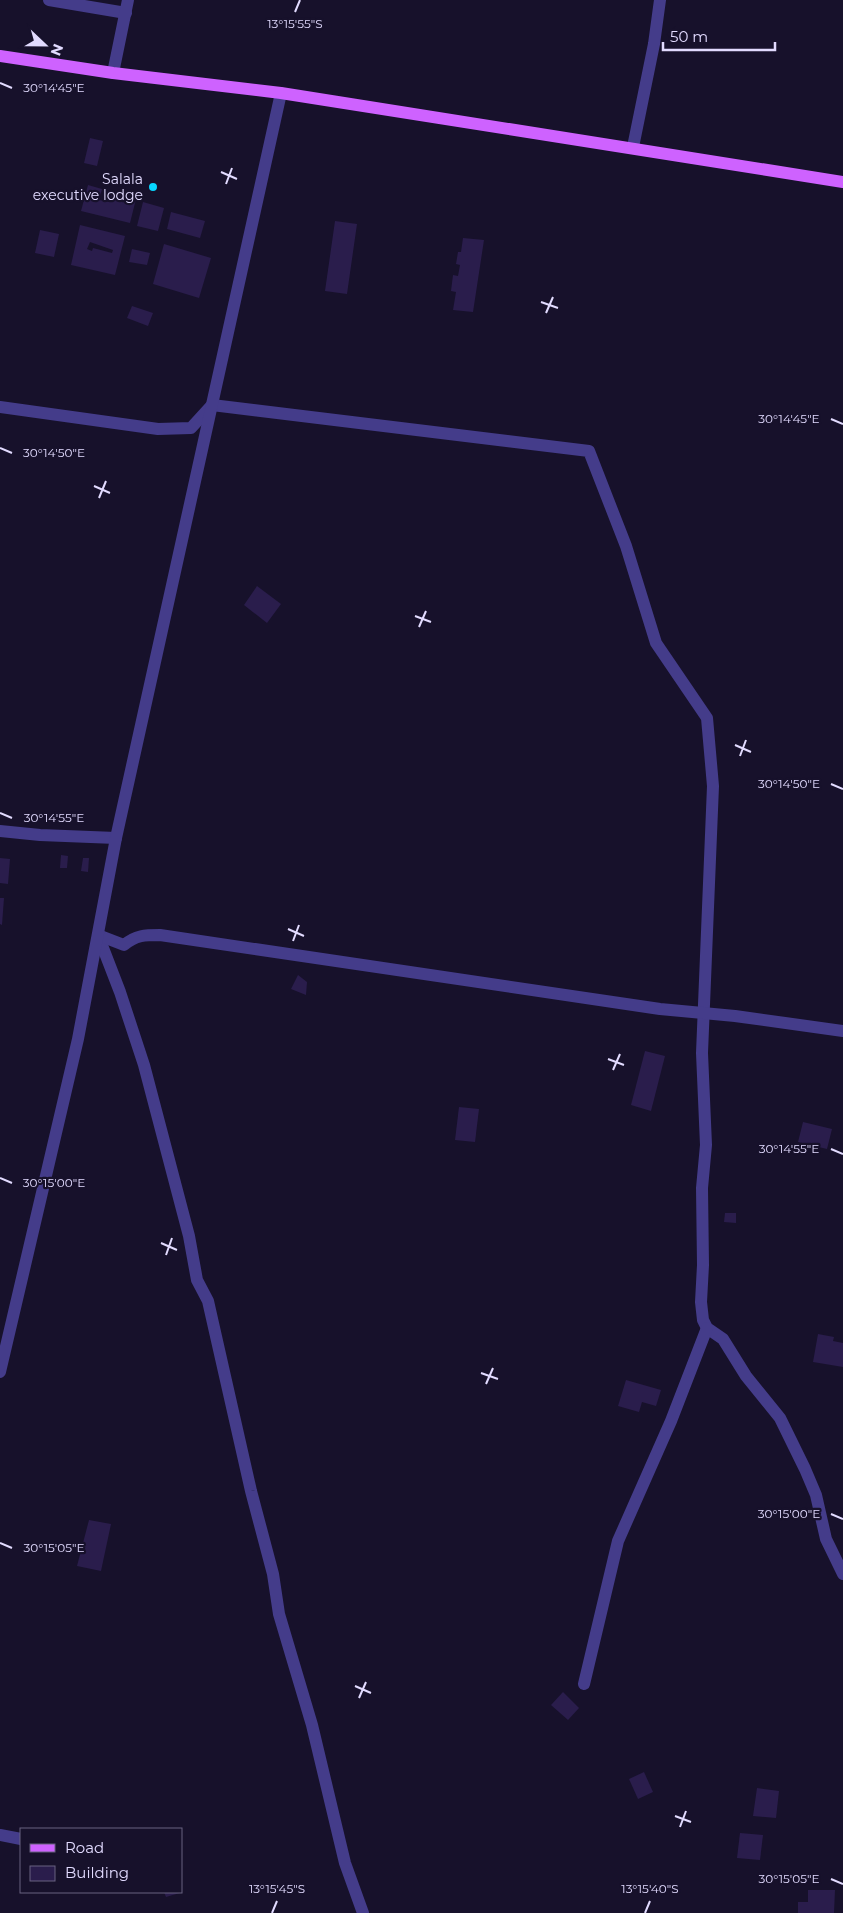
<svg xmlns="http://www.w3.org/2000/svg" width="843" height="1913" viewBox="0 0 843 1913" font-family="Montserrat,sans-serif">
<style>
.building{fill:#2a1d4c;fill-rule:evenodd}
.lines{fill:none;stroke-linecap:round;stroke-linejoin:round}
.minor{stroke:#443c8a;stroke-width:12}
.major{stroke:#ce62ff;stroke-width:12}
.ticks{fill:none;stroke:#e2dbff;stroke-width:2}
.poi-dot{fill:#07d6ff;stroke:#17112b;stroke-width:2}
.labels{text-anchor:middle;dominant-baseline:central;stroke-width:4.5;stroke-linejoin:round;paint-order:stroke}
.poi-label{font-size:14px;fill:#e2dbff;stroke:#17112b;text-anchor:end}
.ticks-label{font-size:12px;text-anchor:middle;fill:#e2dbff;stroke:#17112b;stroke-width:4.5;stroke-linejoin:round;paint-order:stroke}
</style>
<rect width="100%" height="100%" fill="#17112b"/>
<!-- building -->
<g class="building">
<path d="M90 138 103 141 97 166 84 163Z"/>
<path d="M88 185 102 189 99 200 109 202 111 193 136 199 130 223 81 211Z"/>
<path d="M143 202 164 208 158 231 137 226Z"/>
<path d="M171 212 205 221 200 238 167 229Z"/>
<path d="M335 221 357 224 347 294 325 291Z"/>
<path d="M80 225 125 236 115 275 71 265ZM90 242 113 250 112 253 93 248 92 251 87 249Z"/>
<path d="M40 230 59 234 54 257 35 253Z"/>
<path d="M463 238 484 240 473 312 453 310 456 292 451 291 453 275 458 276 460 265 456 264 458 252H461Z"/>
<path d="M164 244 211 258 199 298 153 284Z"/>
<path d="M132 249 150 253 147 265 129 262Z"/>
<path d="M132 306 153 313 148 326 127 318Z"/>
<path d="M257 586 281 604 267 623 244 605Z"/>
<path d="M61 855 68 856 67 868H60Z"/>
<path d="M0 858 10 859 8 884 0 883Z"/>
<path d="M83 858H89L88 872 81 871Z"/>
<path d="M0 898H4L2 925 0 924Z"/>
<path d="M298 975 307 982 306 995 291 989Z"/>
<path d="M645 1051 665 1056 651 1111 631 1105Z"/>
<path d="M459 1107 479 1109 475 1142 455 1140Z"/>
<path d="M803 1122 832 1129 827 1149 798 1142Z"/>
<path d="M725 1213H736V1223L724 1222Z"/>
<path d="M818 1334 834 1337 833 1341 843 1343V1367L813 1362Z"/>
<path d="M626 1380 661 1390 656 1406 642 1402 639 1412 618 1406Z"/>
<path d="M89 1520 111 1524 101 1571 77 1566Z"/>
<path d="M563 1692 579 1708 568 1720 551 1705Z"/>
<path d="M644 1772 653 1792 638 1799 629 1779Z"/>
<path d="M757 1788 779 1791 776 1818 753 1816Z"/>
<path d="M740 1833 763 1835 760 1860 737 1858Z"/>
<path d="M808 1890H835L834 1913H798V1902H808Z"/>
<path d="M164 1892H183L166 1897Z"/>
</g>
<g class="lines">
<!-- minor -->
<g class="minor">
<path d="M49 0 126 13"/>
<path d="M113 73 128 0"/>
<path d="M633 147 654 44 660 0"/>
<path d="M0 407 158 429 191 428 212 405 589 451 626 546 656 643 707 718 713 786 702 1053 706 1145 702 1188 703 1265 701 1302 703 1320 707 1328 723 1339 746 1376 780 1418 805 1469 816 1495 826 1539 843 1574"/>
<path d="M0 831 40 835 116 838"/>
<path d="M98 935 120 992 144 1065 189 1236 197 1280 208 1301 251 1491 273 1574 279 1614 312 1725 345 1863 363 1913"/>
<path d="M98 935 124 945C136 935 145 935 160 935L660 1009 735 1016 843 1031"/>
<path d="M0 1372 78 1039 116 838 281 93"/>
<path d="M584 1684 618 1541 671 1421 707 1328"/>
<path d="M0 1835 21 1839"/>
</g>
<!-- major -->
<path class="major" d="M0 56 113 73 281 93 843 182"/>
</g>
<!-- ticks -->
<path class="ticks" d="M295 12 300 0M0 83 12 88M221 172 237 179M226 184 232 168M541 302 558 308M546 313 553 297M831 419 843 424M0 448 12 453M94 486 110 493M99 498 106 481M415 616 431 622M419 627 426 611M735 745 751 752M740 756 746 740M831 784 843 789M0 813 12 818M288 929 304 936M293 941 299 925M608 1059 624 1065M613 1070 620 1054M831 1149 843 1154M0 1178 12 1183M161 1243 177 1250M166 1255 172 1238M481 1373 498 1379M486 1384 493 1368M831 1514 843 1519M0 1543 12 1548M355 1686 371 1693M359 1698 366 1682M675 1816 691 1822M680 1827 686 1811M831 1879 843 1884M272 1913 277 1901M645 1913 650 1901"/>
<!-- markers -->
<circle class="poi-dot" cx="153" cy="187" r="5"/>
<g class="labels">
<!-- poi labels -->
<g class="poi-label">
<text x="143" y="179">Salala<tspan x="143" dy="16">executive lodge</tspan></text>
</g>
</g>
<g class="ticks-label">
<text x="295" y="28">13°15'55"S</text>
<text x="54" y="92">30°14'45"E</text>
<text x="789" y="423">30°14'45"E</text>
<text x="54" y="457">30°14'50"E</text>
<text x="789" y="788">30°14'50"E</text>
<text x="54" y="822">30°14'55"E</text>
<text x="789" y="1153">30°14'55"E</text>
<text x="54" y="1187">30°15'00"E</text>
<text x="789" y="1518">30°15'00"E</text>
<text x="54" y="1552">30°15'05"E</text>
<text x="789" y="1883">30°15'05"E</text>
<text x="277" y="1893">13°15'45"S</text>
<text x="650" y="1893">13°15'40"S</text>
</g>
<!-- legend -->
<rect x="20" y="1828" width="162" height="65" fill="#17112b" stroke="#686280"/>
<rect x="30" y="1844" width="25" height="8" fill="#ce62ff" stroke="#686280"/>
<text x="65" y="1853" font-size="15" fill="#e2dbff">Road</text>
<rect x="30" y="1866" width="25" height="15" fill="#2a1d4c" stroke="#686280"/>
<text x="65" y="1878" font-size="15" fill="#e2dbff">Building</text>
<!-- north arrow -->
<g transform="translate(45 45) rotate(112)" stroke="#17112b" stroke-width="4" paint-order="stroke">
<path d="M0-4L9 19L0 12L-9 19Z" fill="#e2dbff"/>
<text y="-8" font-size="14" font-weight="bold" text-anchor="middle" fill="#e2dbff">N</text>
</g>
<!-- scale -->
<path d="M663 42v8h112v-8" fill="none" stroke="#e2dbff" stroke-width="2.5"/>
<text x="670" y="42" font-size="15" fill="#e2dbff" stroke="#17112b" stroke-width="4" paint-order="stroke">50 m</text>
</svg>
